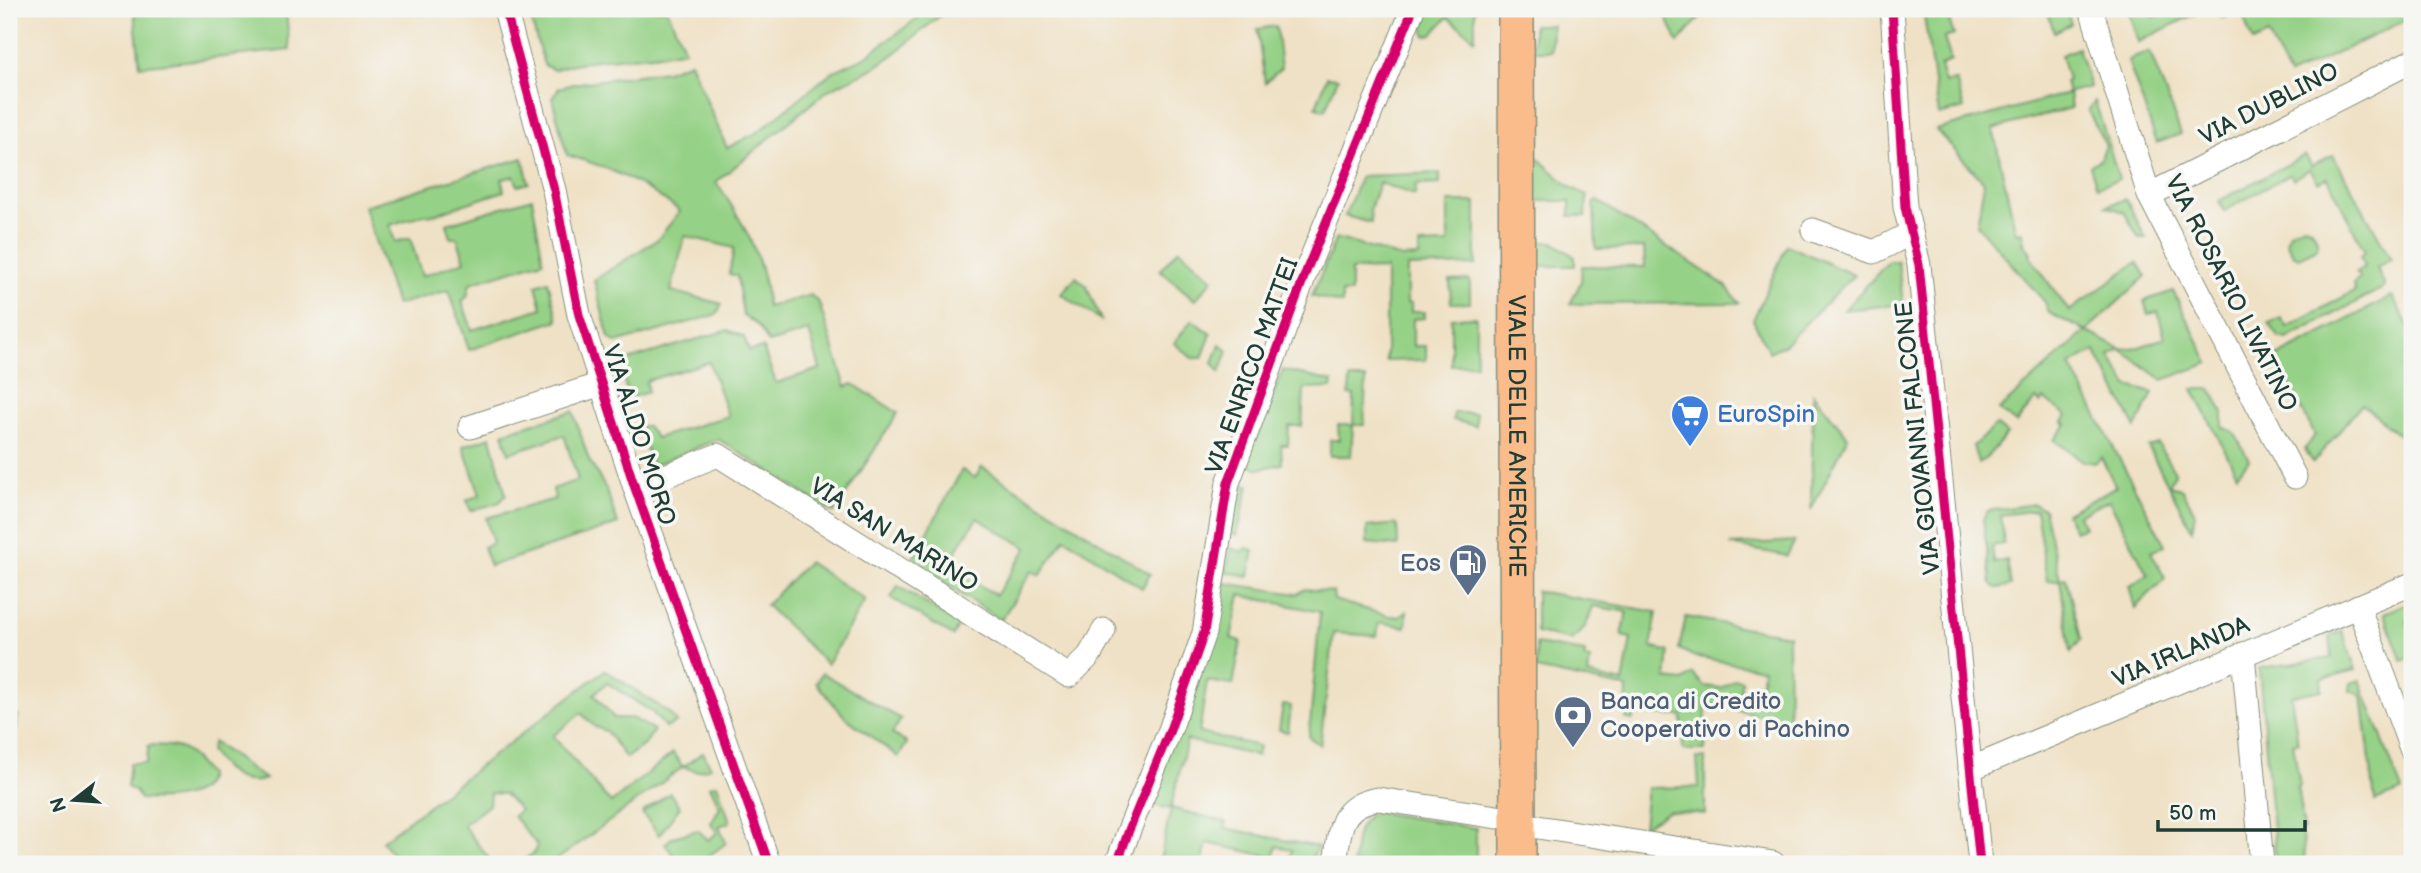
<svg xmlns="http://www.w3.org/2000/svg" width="2421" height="873" viewBox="0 0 2421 873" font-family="'Balsamiq Sans',sans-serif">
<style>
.green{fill:#95d186;stroke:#5a875d;stroke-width:2;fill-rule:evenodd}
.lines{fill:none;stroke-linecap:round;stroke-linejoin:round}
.street-casing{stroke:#878f7c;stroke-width:25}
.primary-casing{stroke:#878f7c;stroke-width:38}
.street{stroke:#fff;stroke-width:23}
.primary{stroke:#fabc8b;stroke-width:35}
.cycleway-casing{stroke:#f6f6f2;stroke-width:13}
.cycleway{stroke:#d6006c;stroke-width:9}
.labels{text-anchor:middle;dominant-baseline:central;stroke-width:7;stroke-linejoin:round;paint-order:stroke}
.street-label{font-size:24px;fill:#1f3d34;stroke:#f6f6f2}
.shop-label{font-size:24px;fill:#366cbe;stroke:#f6f6f2;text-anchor:start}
.service-label{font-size:24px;fill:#4e5e75;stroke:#f6f6f2;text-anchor:end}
</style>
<rect width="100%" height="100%" fill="#f6f6f2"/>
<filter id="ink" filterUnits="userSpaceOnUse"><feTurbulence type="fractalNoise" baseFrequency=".0143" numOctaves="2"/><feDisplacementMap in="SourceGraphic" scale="14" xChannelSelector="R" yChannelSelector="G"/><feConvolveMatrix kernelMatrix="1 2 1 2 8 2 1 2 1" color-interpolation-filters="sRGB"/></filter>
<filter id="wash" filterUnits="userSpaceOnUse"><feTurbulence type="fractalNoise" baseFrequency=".00686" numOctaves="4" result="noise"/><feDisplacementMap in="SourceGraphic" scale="28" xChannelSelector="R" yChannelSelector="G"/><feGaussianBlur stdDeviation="1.57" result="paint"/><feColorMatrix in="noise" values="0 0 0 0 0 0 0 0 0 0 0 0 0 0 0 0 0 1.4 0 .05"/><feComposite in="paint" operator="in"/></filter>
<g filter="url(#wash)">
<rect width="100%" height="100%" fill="#efe1c5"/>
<!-- green -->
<g class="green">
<path d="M134 9H320L286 12 290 50 140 66Z"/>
<path d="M528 9H667L685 50C641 60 596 54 554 70L544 65Z"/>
<path d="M930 9H948L894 54 874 68 828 90 716 182C742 220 766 260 767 307L811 295 819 303 846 387 853 384 898 413 834 513 718 439 652 466 639 426H647L656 438 728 416 709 362 646 381 648 392 629 398 621 371V362L728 330 744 337 749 351 763 348 776 383 820 369 809 331 768 343C762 330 756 322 743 316L737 276 729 274 734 248 685 236 671 291 722 304 716 315 616 343 609 338 594 280 658 239 680 211C641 183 613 168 567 155L552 98 559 88 573 84 666 71 690 62 727 148 758 132 832 72 865 57Z"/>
<path d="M1429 9H1475V39L1448 17 1432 34 1426 36 1423 28Z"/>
<path d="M1663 9H1670C1679 20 1689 17 1702 15L1678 43Z"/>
<path d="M1923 9H1945L1954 35 1944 38 1951 60 1940 66 1945 83 1956 81 1964 108 1939 115Z"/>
<path d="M2047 9H2066L2071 24 2054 32Z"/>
<path d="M2128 9H2150L2153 17 2183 9H2205L2138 42Z"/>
<path d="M2219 9H2412V17L2289 76 2268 35 2253 42 2241 11 2222 18Z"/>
<path d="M1533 25H1552L1551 51H1533Z"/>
<path d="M1276 26 1281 68 1265 83 1257 29Z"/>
<path d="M2078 48 2090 87 2069 92 2071 108 1993 129 2016 233 2022 232 2024 243 2031 253 2029 255 2069 311 2137 262 2146 276 2086 331 2120 349 2139 347 2165 338 2158 312 2148 314 2144 301 2173 291 2209 363 2163 380 2120 349 2110 356 2128 386 2153 393 2136 428 2095 351 2070 365 2165 545 2151 552 2165 578 2135 608 2129 586 2148 575 2109 500 2078 515 2084 527 2075 531 2066 513 2116 487 2101 457 2095 463 2083 461 2054 440 2067 424 2063 422 2067 416 2044 399 2040 403 2036 399 2016 423 1999 410 2086 331 2049 313 2045 302 1977 225 1984 182 1936 130 2068 93 2065 82 2068 80 2061 55Z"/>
<path d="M2150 52 2181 134 2157 143 2128 61 2136 56Z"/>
<path d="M1327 77 1338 78 1325 110 1316 107Z"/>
<path d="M2095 101 2119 179 2097 187 2090 166 2101 158 2106 146 2088 111Z"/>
<path d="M1533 154 1570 187 1587 195 1586 216H1570V201H1534Z"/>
<path d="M2305 155 2312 166 2333 155 2391 259 2377 268 2385 287 2287 339 2279 337 2269 323 2281 318 2287 327 2355 291 2353 283 2360 278 2356 272 2364 267 2360 256 2365 252 2328 178 2318 182 2310 169 2293 179 2290 174 2224 211 2219 201Z"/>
<path d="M523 158 529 183 518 186 514 176 502 179 504 191 429 216 425 214 390 225 395 242 410 238 422 276 465 261 457 238H451L447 224 532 198 543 261 470 283 467 297 462 301 472 330 542 308 536 285 548 281 558 320 469 350 449 290 396 305 364 206Z"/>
<path d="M1440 173V184L1416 185 1415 195 1379 183 1370 209 1371 223 1345 216 1361 176Z"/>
<path d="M2126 199 2146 238H2139L2124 212 2106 206Z"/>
<path d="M1597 200 1726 286 1739 303 1570 304 1581 282 1582 266 1645 267 1644 248 1596 249 1594 205Z"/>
<path d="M1448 202H1476V265L1407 267V303H1411V312H1424V318L1413 319V346H1426V360L1386 361V269L1351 270V293H1342V304L1312 296 1336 238 1402 258 1419 257V245L1448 244Z"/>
<path d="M2304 225C2313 229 2319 238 2317 248L2299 257 2293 254 2286 242 2289 232Z"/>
<path d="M1534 242H1553L1575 257V266H1534Z"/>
<path d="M1787 245 1854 275 1784 345 1769 352 1753 320Z"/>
<path d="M1179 249 1213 279 1195 300 1160 270Z"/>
<path d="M1889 261 1898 262 1903 304 1844 310Z"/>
<path d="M1076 277 1086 285 1101 320 1061 294Z"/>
<path d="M1470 280V303H1451L1450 281Z"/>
<path d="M2392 296 2412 333V446L2362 404 2313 463 2305 449 2315 435 2275 358Z"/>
<path d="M1476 317V364L1451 365V318Z"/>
<path d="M1192 320 1211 334 1202 358H1192L1174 343Z"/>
<path d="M1220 344 1228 351 1220 372 1213 363Z"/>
<path d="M1283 370 1333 382 1332 388 1304 389 1302 426H1289L1288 445H1281L1282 464 1258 469 1246 461Z"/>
<path d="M1350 379H1366L1364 425H1353L1351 456H1330V440H1339L1338 425H1353L1354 395H1349Z"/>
<path d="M2193 389H2211L2223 412V427L2234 432 2249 460 2237 474Z"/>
<path d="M1813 394 1848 437 1811 510Z"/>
<path d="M573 411 589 460 606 489 618 524 490 566 483 547 493 543 486 518 555 499 553 489 578 480 564 435 509 453 503 433Z"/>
<path d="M1454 413H1476V426L1453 420Z"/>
<path d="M1996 425 2007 434 1986 458 1978 463 1973 446Z"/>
<path d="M491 437 506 495 500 502 471 511 467 500 480 495 463 446Z"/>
<path d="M2158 444 2175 473 2169 486 2182 489 2195 513 2192 530 2148 447Z"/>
<path d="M982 467 1150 574 1142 588 1065 538 1040 575 1032 571 1001 620 911 562 962 470 975 478ZM977 518 1027 548 996 595 947 565Z"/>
<path d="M1249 485 1237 535 1226 532 1235 486Z"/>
<path d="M2034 504 2044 509 2060 579 2066 578 2081 639 2071 652 2060 580 2047 581 2036 510 2001 515 2004 544 1992 546 1994 563 2007 560 2011 586 1997 588 1991 584 1983 519 1987 511Z"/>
<path d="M1397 524 1398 546 1367 543V527Z"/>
<path d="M1795 541 1787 556 1730 545Z"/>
<path d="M1231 548 1243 552 1245 548 1254 550 1249 576 1226 572Z"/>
<path d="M808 562 865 600 827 664 766 605Z"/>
<path d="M1218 582 1297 594 1305 589 1333 592 1334 600 1389 616 1399 617 1407 611 1406 627 1379 622 1377 636 1334 633 1320 745 1309 737 1320 612 1240 595 1231 638 1241 641 1233 685 1207 681 1199 733 1259 746 1257 756 1187 740 1171 808 1226 822 1225 828 1318 847 1309 864H1288L1292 850 1277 846 1273 857 1207 843 1202 864H1159L1171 809 1145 803Z"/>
<path d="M898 586 959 624 953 636 891 598Z"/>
<path d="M1536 591 1657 612 1651 647 1669 652 1666 679 1683 681 1693 674 1704 686 1721 688 1735 679 1742 680 1740 690 1748 693 1762 681 1763 669 1693 656 1679 649 1686 617 1788 635 1789 721 1706 704 1705 750H1683L1682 716 1636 714 1633 720 1626 719 1627 688 1536 669V644L1585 652 1584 658 1590 659 1588 675 1623 683 1631 638 1622 636 1627 612 1593 606C1588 621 1586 631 1571 640L1536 633Z"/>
<path d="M2412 601V618L2407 620 2412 635V658L2402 661 2384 613Z"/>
<path d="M2342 631 2356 670 2321 679 2322 690 2291 696 2298 742 2293 743 2300 786 2297 787 2304 829 2301 830 2306 864H2276L2259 668 2332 658 2330 636Z"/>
<path d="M605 670 668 712 677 722 666 728 652 712 607 683 594 694 614 718H632L654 730 645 744 626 758 606 731 595 727 581 713 553 736 611 803 673 753 683 767 703 752 711 767 697 771 683 767 551 864H518L534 853 537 845 513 816 520 810 504 794 490 793 489 805 463 825 493 864H400L382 841Z"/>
<path d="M822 673 901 719 892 734 907 743 898 757 844 716 816 683Z"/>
<path d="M2360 680 2402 791 2375 801 2362 695 2350 691 2351 683Z"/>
<path d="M1283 705 1291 706 1288 732 1279 730Z"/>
<path d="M11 715H18L14 743H10L9 756V719Z"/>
<path d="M213 742 265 779C242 788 223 770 210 751Z"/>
<path d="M149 745C186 746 185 747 208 775 207 801 159 800 140 799L136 792 127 787 130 763H146Z"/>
<path d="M1697 758H1705V814L1668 811 1643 827 1647 788 1699 787Z"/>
<path d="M717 784 730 822 719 826 726 843 698 864H676L679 862 665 844 673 837 698 830 708 840 717 833 711 823 720 807 710 786Z"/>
<path d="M670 793 680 807 659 835 642 813Z"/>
<path d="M1376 812 1476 828V864H1353C1356 844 1354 821 1376 812Z"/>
</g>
</g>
<g filter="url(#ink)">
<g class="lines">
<defs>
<g id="street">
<path d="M505 9 554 190 579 315 635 488 769 864"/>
<path d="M1892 9 1905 207 1919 265 1980 864"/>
<path d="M2091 9 2149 195 2295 477"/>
<path d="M2149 195 2412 61"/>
<path d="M1813 230 1874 252 1911 233"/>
<path d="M470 427 601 384"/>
<path d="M635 488 718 455 1069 676 1089 656 1104 630"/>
<path d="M2358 606 2412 751"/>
<path d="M2243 654 2262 864"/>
<path d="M1970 769 2412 584"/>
<path d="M1518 824 1773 863"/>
<path d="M1117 864 1129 830 1170 730 1204 633 1228 483 1307 269 1413 9"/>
<path d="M1335 864C1340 831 1338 805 1378 799L1497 817"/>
</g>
<g id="primary">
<path id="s1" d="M1516 9 1518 864"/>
</g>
</defs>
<!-- street casing -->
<use href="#street" class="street-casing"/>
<!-- primary casing -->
<use href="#primary" class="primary-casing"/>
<!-- street -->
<use href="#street" class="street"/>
<!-- primary -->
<use href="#primary" class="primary"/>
<defs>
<g id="cycleway">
<path d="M505 9 554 190 579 315 635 488 769 864"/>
<path d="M1892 9 1905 207 1919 265 1980 864"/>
<path d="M1117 864 1129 830 1170 730 1204 633 1228 483 1307 269 1413 9"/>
</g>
</defs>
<!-- cycleway casing -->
<use href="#cycleway" class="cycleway-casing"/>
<!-- cycleway -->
<use href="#cycleway" class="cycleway"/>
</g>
</g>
<!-- icons -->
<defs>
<symbol id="supermarket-pin" viewBox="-11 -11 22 30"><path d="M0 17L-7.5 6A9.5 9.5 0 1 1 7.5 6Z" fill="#3f7fe0" stroke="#f6f6f2"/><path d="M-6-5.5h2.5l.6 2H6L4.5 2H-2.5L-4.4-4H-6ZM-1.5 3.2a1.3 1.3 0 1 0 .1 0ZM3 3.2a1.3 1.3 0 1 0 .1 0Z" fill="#fff"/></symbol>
<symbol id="fuel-pin" viewBox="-11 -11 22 30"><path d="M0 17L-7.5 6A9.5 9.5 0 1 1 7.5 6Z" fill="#5c6f8a" stroke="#f6f6f2"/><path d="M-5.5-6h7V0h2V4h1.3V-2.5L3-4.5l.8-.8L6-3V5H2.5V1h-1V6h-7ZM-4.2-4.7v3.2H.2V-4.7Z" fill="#fff"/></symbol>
<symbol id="bank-pin" viewBox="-11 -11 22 30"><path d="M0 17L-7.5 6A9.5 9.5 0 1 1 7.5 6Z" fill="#5c6f8a" stroke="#f6f6f2"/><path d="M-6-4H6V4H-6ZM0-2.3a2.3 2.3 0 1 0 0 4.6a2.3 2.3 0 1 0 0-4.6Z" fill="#fff"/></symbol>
</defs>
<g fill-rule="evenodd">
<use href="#supermarket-pin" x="1668" y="392" width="44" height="60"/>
<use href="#fuel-pin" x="1446" y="541" width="44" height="60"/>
<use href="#bank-pin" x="1551" y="693" width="44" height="60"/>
</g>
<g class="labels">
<!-- street labels -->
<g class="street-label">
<text transform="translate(2269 104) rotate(-27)">VIA DUBLINO</text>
<text transform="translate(2231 293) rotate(63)">VIA ROSARIO LIVATINO</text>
<text transform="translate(1252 366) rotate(-70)">VIA ENRICO MATTEI</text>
<text transform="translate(639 435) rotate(72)">VIA ALDO MORO</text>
<text stroke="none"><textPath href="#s1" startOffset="427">VIALE DELLE AMERICHE</textPath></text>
<text transform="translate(1918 438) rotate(-96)">VIA GIOVANNI FALCONE</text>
<text transform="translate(894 535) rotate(32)">VIA SAN MARINO</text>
<text transform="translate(2181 652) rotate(-23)">VIA IRLANDA</text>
</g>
<!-- shop labels -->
<g class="shop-label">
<text x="1717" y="414">EuroSpin</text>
</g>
<!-- service labels -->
<g class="service-label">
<text x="1441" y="563">Eos</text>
<text x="1600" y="701" text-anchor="start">Banca di Credito<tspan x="1600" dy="28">Cooperativo di Pachino</tspan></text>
</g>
</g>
<!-- margin -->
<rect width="2421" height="873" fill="none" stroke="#f6f6f2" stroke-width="35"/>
<!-- north arrow -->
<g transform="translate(74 800) rotate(253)" stroke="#f6f6f2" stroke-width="5" paint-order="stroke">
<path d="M0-5L12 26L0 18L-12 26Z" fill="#1f3d34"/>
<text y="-10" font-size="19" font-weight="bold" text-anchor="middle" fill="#1f3d34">N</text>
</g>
<!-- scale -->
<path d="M2158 820v10h147v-10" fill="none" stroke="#1f3d34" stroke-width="3.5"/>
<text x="2169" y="820" font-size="21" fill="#1f3d34" stroke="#f6f6f2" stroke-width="5" paint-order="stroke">50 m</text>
</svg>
